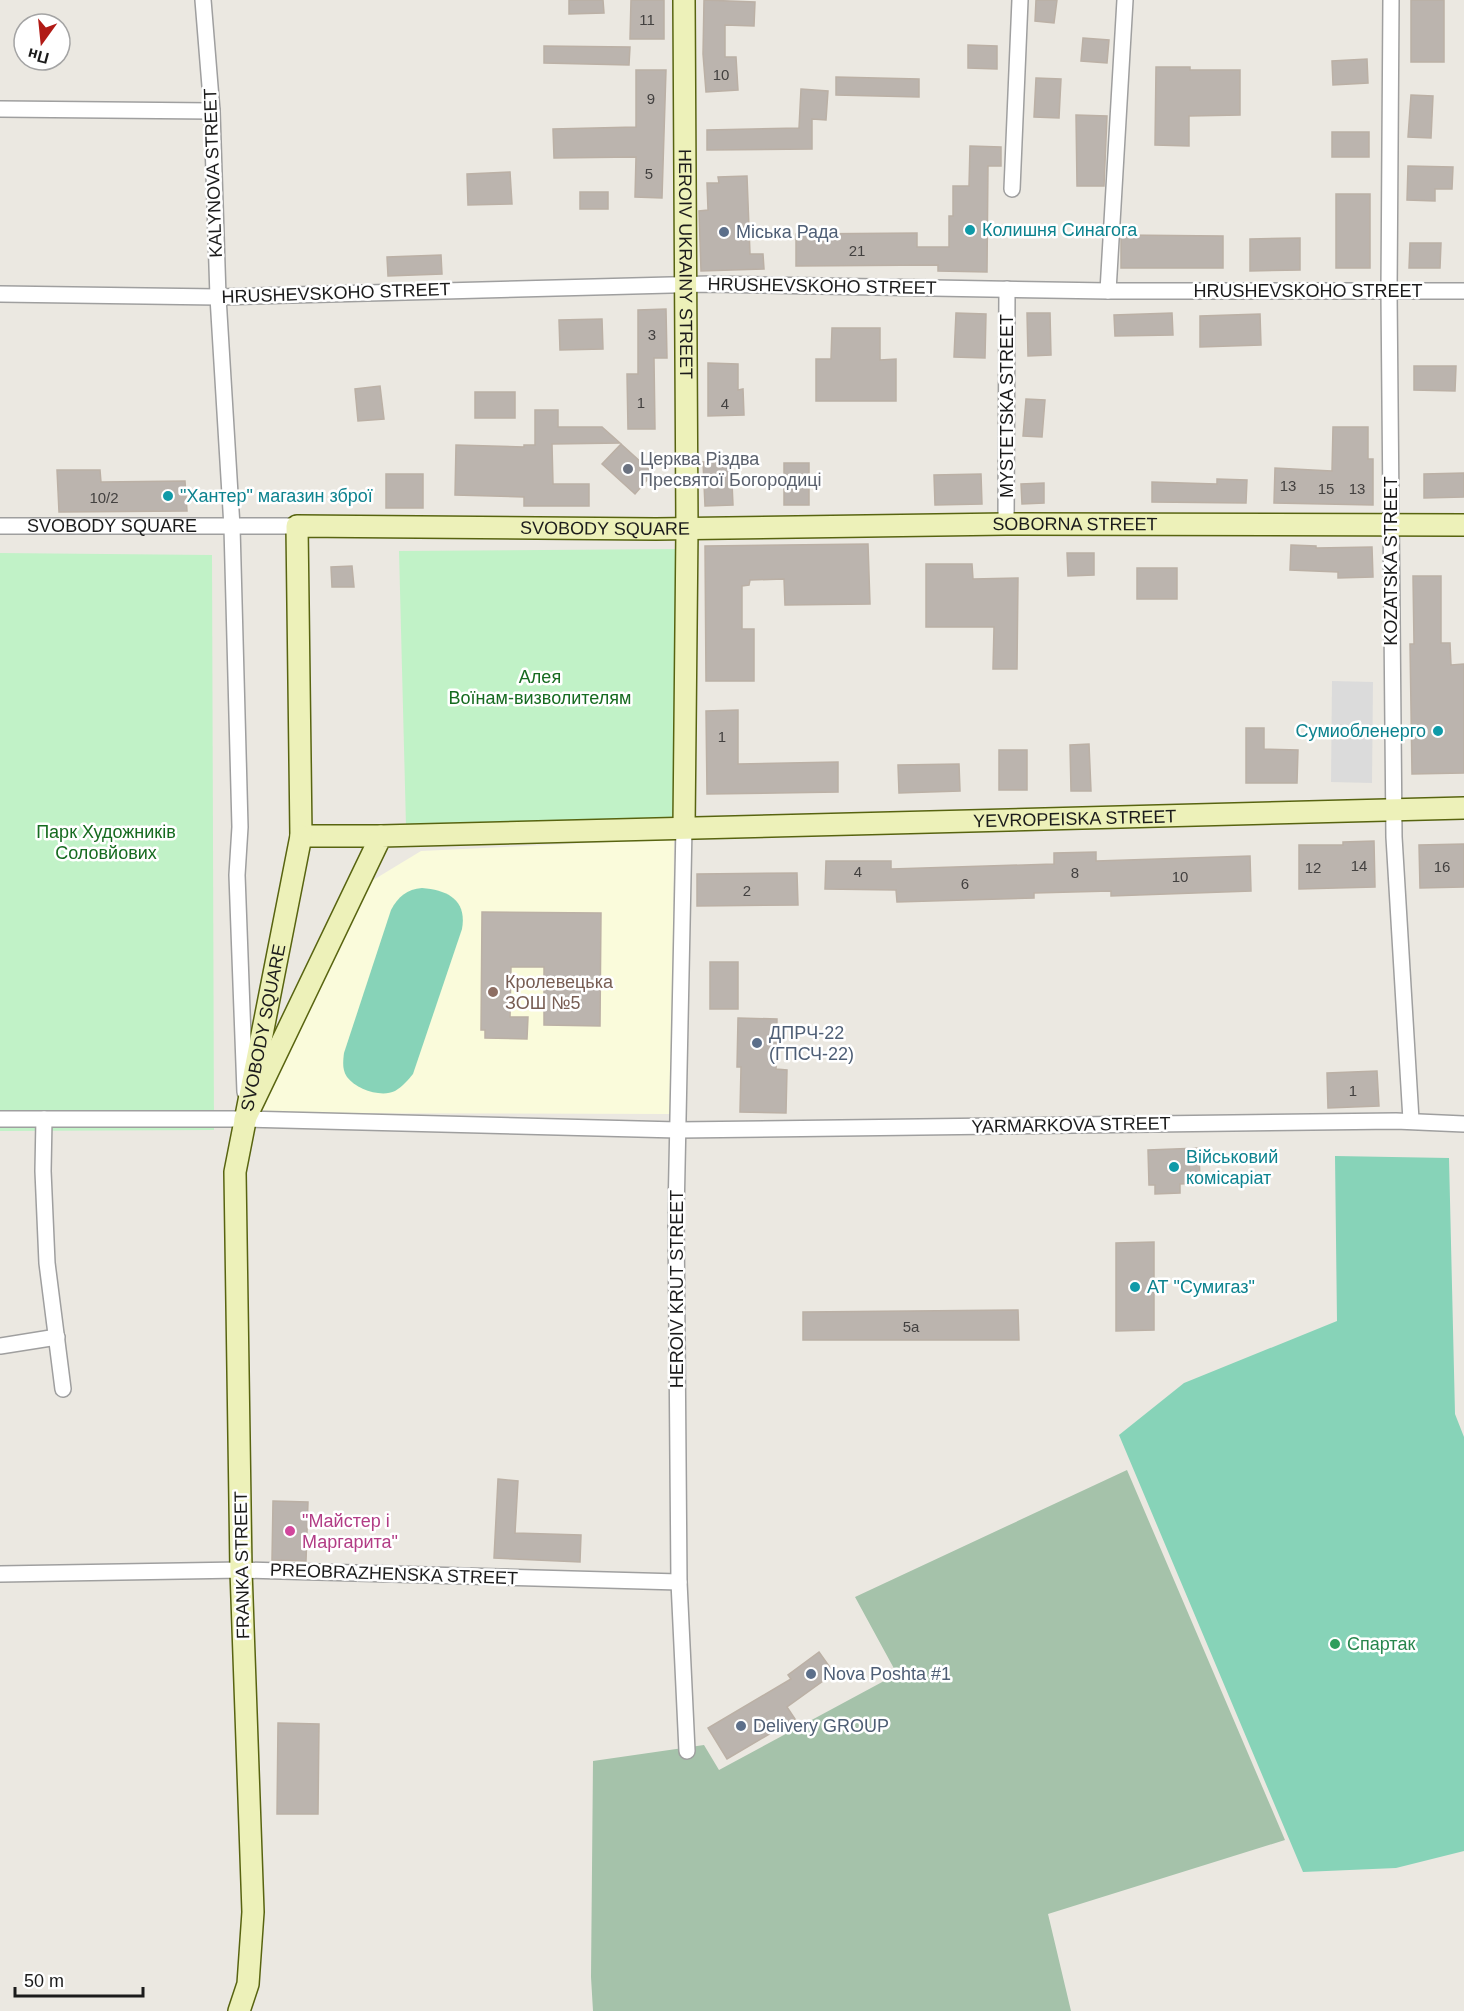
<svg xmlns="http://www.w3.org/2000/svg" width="1464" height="2011" viewBox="0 0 1464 2011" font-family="Arial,sans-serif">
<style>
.education{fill:#fafbdb}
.cemetery{fill:#a5c2aa}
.park{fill:#c1f2c7}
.pitch{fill:#87d3b8}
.parking{fill:#dbdbdb}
.building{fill:#bbb4ae;stroke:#bbb0a5;stroke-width:1.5}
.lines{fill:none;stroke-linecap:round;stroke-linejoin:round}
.street-casing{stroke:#9f9f9f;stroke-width:18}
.secondary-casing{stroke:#586410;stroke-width:24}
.street{stroke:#fff;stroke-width:15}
.secondary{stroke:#edf1b9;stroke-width:21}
.culture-dot{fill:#0f9aa8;stroke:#fff;stroke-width:2}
.service-dot{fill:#5c6f8a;stroke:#fff;stroke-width:2}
.worship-dot{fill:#6b7280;stroke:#fff;stroke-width:2}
.education-dot{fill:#8d6e63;stroke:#fff;stroke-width:2}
.hotel-dot{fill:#d1479c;stroke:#fff;stroke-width:2}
.leisure-dot{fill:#2e9e5b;stroke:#fff;stroke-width:2}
.labels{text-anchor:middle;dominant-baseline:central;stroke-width:5;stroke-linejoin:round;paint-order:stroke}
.number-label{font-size:15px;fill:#434140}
.street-label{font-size:18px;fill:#1b1b1b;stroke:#fff}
.culture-label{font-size:18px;fill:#0d838f;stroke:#fff;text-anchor:start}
.service-label{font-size:18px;fill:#4e5e75;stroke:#fff;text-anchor:start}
.worship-label{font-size:18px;fill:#5b616d;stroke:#fff;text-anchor:start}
.park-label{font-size:18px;fill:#166b20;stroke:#fff}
.education-label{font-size:18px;fill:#785e54;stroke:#fff;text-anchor:start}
.hotel-label{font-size:18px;fill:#b23c85;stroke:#fff;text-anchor:start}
.leisure-label{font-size:18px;fill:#27864d;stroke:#fff;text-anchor:start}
</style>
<rect width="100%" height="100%" fill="#ebe8e1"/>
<!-- education -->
<path class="education" d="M674 839 671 1114 261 1113 266 1097 360 888 421 851Z"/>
<!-- cemetery -->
<path class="cemetery" d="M1127 1470 1285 1840 1048 1914 1071 2011H593L591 1977 593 1761 704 1745 719 1770 897 1674 855 1597Z"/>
<!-- park -->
<g class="park">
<path d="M681 549 679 822 406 826 399 551Z"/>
<path d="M0 553 212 555 214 1130 0 1131Z"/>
</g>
<!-- pitch -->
<g class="pitch">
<path d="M422 888C449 890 467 901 462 929L413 1074C408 1080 402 1087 395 1091 381 1098 356 1089 347 1077 342 1070 343 1061 344 1053L391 910C398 897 407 889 422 888Z"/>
<path d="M1335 1156 1449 1158 1455 1414 1464 1437V1851L1396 1868 1303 1872 1119 1435 1184 1383 1337 1321Z"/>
</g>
<!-- parking -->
<path class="parking" d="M1332 681 1373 682 1372 783 1331 782Z"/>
<!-- building -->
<g class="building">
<path d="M569 0H603L604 13 569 14Z"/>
<path d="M631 0H664V39H630Z"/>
<path d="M704 0 755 2 754 26 725 25V57H736L738 90 706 92 703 54Z"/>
<path d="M1036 0H1057L1054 23 1035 21Z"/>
<rect x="1411" y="0" width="33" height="62"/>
<path d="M1083 38 1109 40 1107 63 1081 61Z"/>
<path d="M968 45 997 46V69L968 68Z"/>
<path d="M544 46 630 47 629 65 544 63Z"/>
<path d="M1367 59 1368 83 1333 85 1332 61Z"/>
<path d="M1156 67H1190V70H1240V115L1189 116V146L1155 145Z"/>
<path d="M636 70H666L662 198 635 197 636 157 554 158 553 129 636 127Z"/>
<path d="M836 77 919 79V97L836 95Z"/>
<path d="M1036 78 1061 79 1059 118 1034 117Z"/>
<path d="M801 89 828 91 826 120 812 119V149L707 150V130L799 128Z"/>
<path d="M1411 95 1433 96 1431 138 1408 137Z"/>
<path d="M1076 115 1107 116 1104 186H1077Z"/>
<rect x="1332" y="132" width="37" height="25"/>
<path d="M970 146 1001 147V166H988L987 272 938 271V265L796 266V234L917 233V247H949V216H953V186H969Z"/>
<path d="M1408 166 1453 167 1452 189H1435V201L1407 200Z"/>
<path d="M510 172 512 204 468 205 467 174Z"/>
<path d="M747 176 750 254H763L764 269 701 271 699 211 708 210 707 183H719L718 177Z"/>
<rect x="580" y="192" width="28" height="17"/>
<rect x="1336" y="194" width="34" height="74"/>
<path d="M1121 235 1223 236V268H1121Z"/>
<path d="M1300 238V270L1250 271V239Z"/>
<path d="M1410 243H1441L1440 268H1409Z"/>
<path d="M441 255 442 274 388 276 387 257Z"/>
<path d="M666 309 667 358H654L655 429H628L627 374H638V310Z"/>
<path d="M956 313 986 314 985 358 954 357Z"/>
<path d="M1027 313H1050L1051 355 1028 356Z"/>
<path d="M1172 313 1173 335 1115 336 1114 315Z"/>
<path d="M1260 314 1261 345 1200 347V316Z"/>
<path d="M602 319 603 349 560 350 559 320Z"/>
<path d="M832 328H880V360L896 359V401H816V359H831Z"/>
<path d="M708 363 738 364V390L743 389 744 415 708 416Z"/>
<path d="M1414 366H1456L1455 391 1414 390Z"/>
<path d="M380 386 384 419 358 421 355 389Z"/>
<rect x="475" y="392" width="40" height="26"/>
<path d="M1026 399 1045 400 1042 437 1023 436Z"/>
<path d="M535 410H558V427H602L620 443 552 444 553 484H589V506H524V497L455 495 456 445 524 447V445H535Z"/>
<path d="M1333 427H1368V459H1373V505L1274 503 1275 468 1332 471Z"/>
<path d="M621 444 653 473 635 494 602 464Z"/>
<path d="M731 461 733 505 705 506 703 462Z"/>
<rect x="784" y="463" width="25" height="42"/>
<path d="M57 470H100L101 482 185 481 187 511 59 512Z"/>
<path d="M1464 473V497L1424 498V474Z"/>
<rect x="386" y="474" width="37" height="34"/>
<path d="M981 474 982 504 935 505 934 475Z"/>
<path d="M1217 479 1247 480 1246 503 1152 502V482L1217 484Z"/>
<path d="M1044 483V503L1022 504 1021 484Z"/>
<path d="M868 544 870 604 785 605 784 579 750 580 749 585 742 586V629H754V681H706L705 546Z"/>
<path d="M1291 545 1316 546V548L1372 547 1373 577 1338 578V572L1290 570Z"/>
<path d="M1067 553H1094V575L1068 576Z"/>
<path d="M926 564H972L973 579 1018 578 1017 669H993L994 627H926Z"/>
<path d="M352 566 354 587H332L331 567Z"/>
<rect x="1137" y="568" width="40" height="31"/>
<path d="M1413 576H1441V643H1450L1451 665 1464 664V773L1412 774 1410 644H1414Z"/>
<path d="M738 710V764L838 762V792L707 794 706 711Z"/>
<path d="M1246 728H1264V749L1298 750 1297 783H1246Z"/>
<path d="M1089 744 1091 791H1071L1070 745Z"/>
<rect x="999" y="750" width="28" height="40"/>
<path d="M959 764 960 791 899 793 898 765Z"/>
<path d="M1374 841 1375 887 1299 889V845H1343V842Z"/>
<path d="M1464 844V887L1420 888 1419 845Z"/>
<path d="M1096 852V861L1250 856 1251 891 1111 896V891L1034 893V898L897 902 896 890 825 889 826 861H891V869L1054 864V853Z"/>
<path d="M797 873 798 905 697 906V874Z"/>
<path d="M482 912 601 913 600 1026 544 1025V967H511L510 1017H528L527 1039 485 1038V1030H481Z"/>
<rect x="710" y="962" width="28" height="47"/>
<path d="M738 1018 777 1019 776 1069 787 1070 786 1113 740 1112 741 1067H737Z"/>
<path d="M1377 1071 1379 1106 1328 1108 1327 1073Z"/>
<path d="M1199 1148 1200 1183 1180 1184V1193L1155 1194V1185H1149L1148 1150Z"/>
<path d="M1154 1242V1330L1116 1331V1243Z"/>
<path d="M1018 1310 1019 1340H803V1312Z"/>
<path d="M498 1479 518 1481 515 1533 581 1535 580 1562 494 1558Z"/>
<path d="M273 1501 308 1502 306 1561 272 1560Z"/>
<path d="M819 1652 834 1673 787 1707 795 1719 727 1759 708 1728 791 1679 788 1675Z"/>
<path d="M278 1723 319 1724 318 1814H277Z"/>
</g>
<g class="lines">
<defs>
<g id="street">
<path d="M203 0 212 111 218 297 232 527 240 827 237 875 245 1092"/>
<path d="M1391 0 1389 292 1394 837 1411 1120"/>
<path d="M0 109 212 111"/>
<path d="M1012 189 1020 0"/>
<path d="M1108 291 1125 0"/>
<path d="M0 294 218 297 709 284 1108 291H1464"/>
<path d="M1006 524 1007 289"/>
<path id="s1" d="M0 526H297"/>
<path d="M684 827 676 1215 679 1582 687 1751"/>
<path d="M0 1119H245L678 1130 1396 1121 1464 1124"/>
<path d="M44 1119 43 1171 47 1263 63 1389"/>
<path d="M0 1346 57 1337"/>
<path d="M0 1574 241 1570 679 1582"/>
</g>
<g id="secondary">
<path id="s2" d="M684 0 687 529 684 827"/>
<path id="s3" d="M381 836H301L297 526 656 529 1006 524 1464 525"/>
<path id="s4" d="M245 1119 381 836C742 825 1103 820 1464 808"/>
<path id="s5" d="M239 2011 248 1984 253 1912 241 1570 235 1172 301 836"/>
</g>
</defs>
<!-- street casing -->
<use href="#street" class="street-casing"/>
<!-- secondary casing -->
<use href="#secondary" class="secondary-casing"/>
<!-- street -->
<use href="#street" class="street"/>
<!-- secondary -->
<use href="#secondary" class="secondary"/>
</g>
<!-- markers -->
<g class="culture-dot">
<circle cx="970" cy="230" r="6"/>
<circle cx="168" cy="496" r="6"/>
<circle cx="1438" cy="731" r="6"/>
<circle cx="1174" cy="1167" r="6"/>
<circle cx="1135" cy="1287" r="6"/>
</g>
<g class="service-dot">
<circle cx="724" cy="232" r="6"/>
<circle cx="757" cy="1043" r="6"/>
<circle cx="811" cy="1674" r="6"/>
<circle cx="741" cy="1726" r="6"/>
</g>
<circle class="worship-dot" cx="628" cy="469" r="6"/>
<circle class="education-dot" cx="493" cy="992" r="6"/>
<circle class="hotel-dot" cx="290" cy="1531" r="6"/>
<circle class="leisure-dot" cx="1335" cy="1644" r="6"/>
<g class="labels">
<!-- number labels -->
<g class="number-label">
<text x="647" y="19">11</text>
<text x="721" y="74">10</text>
<text x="651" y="98">9</text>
<text x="649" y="173">5</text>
<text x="857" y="250">21</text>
<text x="652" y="334">3</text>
<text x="641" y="402">1</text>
<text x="725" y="403">4</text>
<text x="1288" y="485">13</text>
<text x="1326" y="488">15</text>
<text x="1357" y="488">13</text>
<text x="104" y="497">10/2</text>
<text x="722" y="736">1</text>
<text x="1359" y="865">14</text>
<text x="1442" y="866">16</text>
<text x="1313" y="867">12</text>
<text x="858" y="871">4</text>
<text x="1075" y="872">8</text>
<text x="1180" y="876">10</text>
<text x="965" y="883">6</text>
<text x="747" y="890">2</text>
<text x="1353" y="1090">1</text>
<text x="911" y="1326">5а</text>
</g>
<!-- street labels -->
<g class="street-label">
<text transform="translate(213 173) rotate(-92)">KALYNOVA STREET</text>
<text stroke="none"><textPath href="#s2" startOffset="264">HEROIV UKRAINY STREET</textPath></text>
<text transform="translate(822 286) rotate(1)">HRUSHEVSKOHO STREET</text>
<text x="1308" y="291">HRUSHEVSKOHO STREET</text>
<text transform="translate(336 293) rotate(-2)">HRUSHEVSKOHO STREET</text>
<text transform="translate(1007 406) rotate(-90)">MYSTETSKA STREET</text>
<text stroke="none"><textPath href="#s3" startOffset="1168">SOBORNA STREET</textPath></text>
<text stroke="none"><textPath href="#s1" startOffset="112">SVOBODY SQUARE</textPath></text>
<text stroke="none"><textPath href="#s3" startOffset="698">SVOBODY SQUARE</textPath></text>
<text transform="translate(1391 561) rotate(-90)">KOZATSKA STREET</text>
<text stroke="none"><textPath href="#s4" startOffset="1008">YEVROPEISKA STREET</textPath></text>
<text stroke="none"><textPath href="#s5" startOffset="988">SVOBODY SQUARE</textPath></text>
<text transform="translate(1071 1125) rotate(-1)">YARMARKOVA STREET</text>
<text transform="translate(677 1289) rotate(-90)">HEROIV KRUT STREET</text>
<text transform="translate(242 1565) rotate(-91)">FRANKA STREET</text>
<text transform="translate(394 1574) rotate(2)">PREOBRAZHENSKA STREET</text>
</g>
<!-- culture labels -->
<g class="culture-label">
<text x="982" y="230">Колишня Синагога</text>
<text x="180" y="496">"Хантер" магазин зброї</text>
<text x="1426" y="731" text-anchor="end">Сумиобленерго</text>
<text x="1186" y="1157">Військовий<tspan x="1186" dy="21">комісаріат</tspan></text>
<text x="1147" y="1287">АТ "Сумигаз"</text>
</g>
<!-- service labels -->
<g class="service-label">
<text x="736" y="232">Міська Рада</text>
<text x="769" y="1033">ДПРЧ-22<tspan x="769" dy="21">(ГПСЧ-22)</tspan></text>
<text x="823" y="1674">Nova Poshta #1</text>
<text x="753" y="1726">Delivery GROUP</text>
</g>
<!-- worship labels -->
<g class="worship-label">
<text x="640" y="459">Церква Різдва<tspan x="640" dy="21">Пресвятої Богородиці</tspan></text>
</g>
<!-- park labels -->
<g class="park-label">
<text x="540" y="677">Алея<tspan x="540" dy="21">Воїнам-визволителям</tspan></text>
<text x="106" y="832">Парк Художників<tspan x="106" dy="21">Соловйових</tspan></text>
</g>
<!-- education labels -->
<g class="education-label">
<text x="505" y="982">Кролевецька<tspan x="505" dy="21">ЗОШ №5</tspan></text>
</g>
<!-- hotel labels -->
<g class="hotel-label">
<text x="302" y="1521">"Майстер і<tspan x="302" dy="21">Маргарита"</tspan></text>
</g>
<!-- leisure labels -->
<g class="leisure-label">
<text x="1347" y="1644">Спартак</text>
</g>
</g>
<!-- north arrow -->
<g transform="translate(42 42) rotate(195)"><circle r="28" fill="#ffffff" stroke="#a4a4a4" stroke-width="1.5"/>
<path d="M0-4.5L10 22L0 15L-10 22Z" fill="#b11a15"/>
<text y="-9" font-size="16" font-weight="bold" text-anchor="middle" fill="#1b1b1b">Пн</text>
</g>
<!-- scale -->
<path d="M15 1987v9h128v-9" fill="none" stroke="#1b1b1b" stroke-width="3"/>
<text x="24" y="1987" font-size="18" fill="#1b1b1b" stroke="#ffffff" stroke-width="4.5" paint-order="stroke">50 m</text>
</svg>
